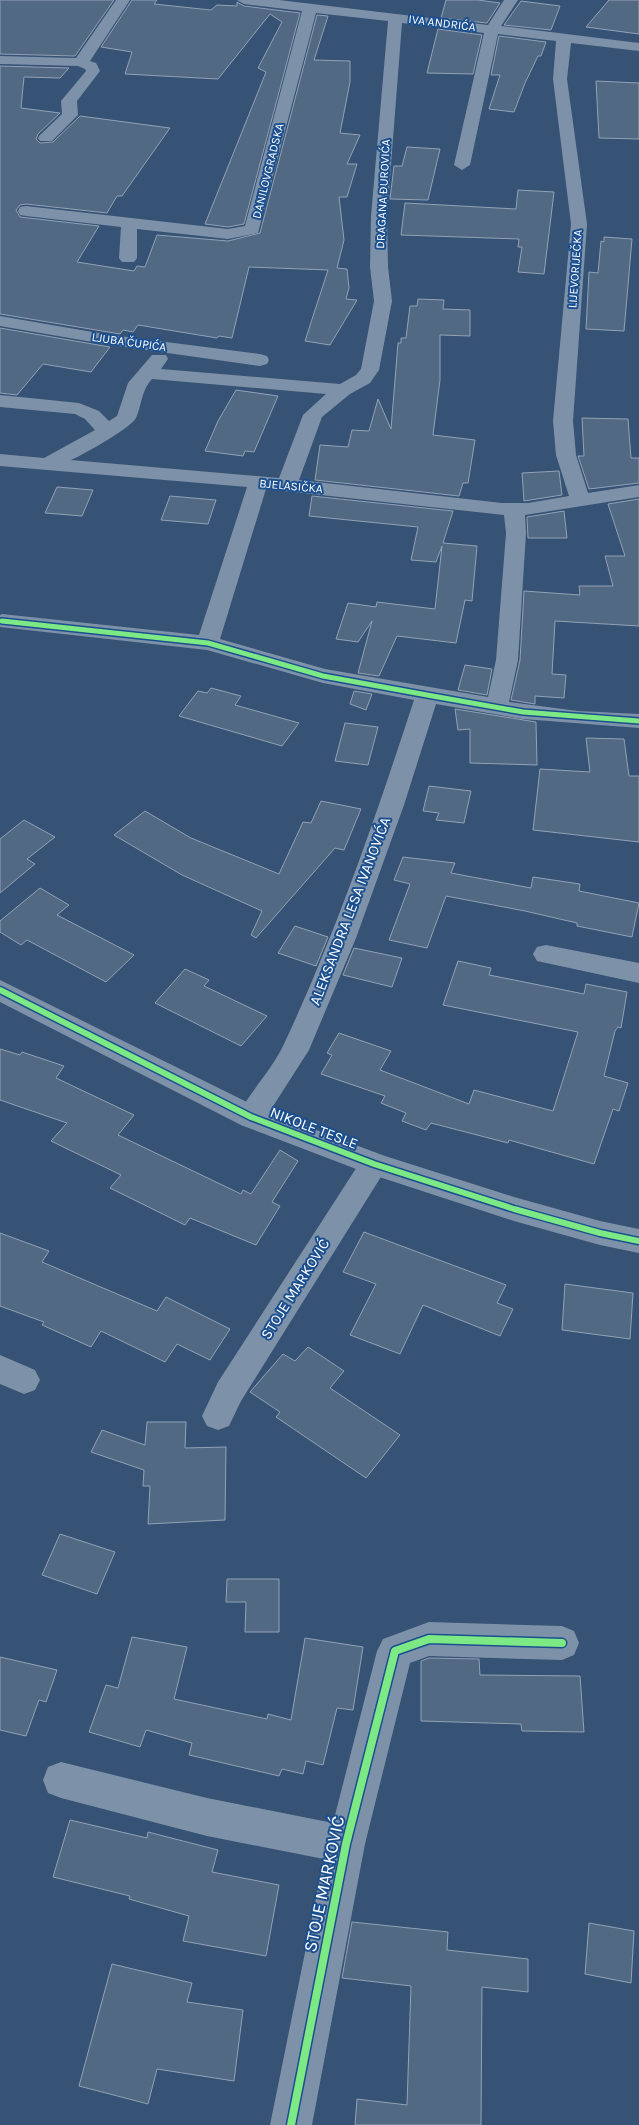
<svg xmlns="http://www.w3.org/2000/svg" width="639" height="2125" viewBox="0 0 639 2125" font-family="Karla,sans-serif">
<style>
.building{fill:#526984;stroke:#92a2b6}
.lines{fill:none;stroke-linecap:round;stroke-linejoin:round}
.minor{fill:#7d92a8;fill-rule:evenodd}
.tertiary{fill:#7d92a8;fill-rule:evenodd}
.cycleway-far2-casing{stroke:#1b4f8f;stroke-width:8}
.cycleway-far1-casing{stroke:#1b4f8f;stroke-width:9}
.cycleway-casing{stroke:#1b4f8f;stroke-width:11}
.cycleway-far2{stroke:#7ce984;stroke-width:5}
.cycleway-far1{stroke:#7ce984;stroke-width:6}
.cycleway{stroke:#7ce984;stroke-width:8}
.labels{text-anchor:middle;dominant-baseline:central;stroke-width:4;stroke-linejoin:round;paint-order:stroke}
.far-street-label{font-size:12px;fill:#fff;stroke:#1b4f8f}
.street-label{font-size:15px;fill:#fff;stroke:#1b4f8f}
.near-street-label{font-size:18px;fill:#fff;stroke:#1b4f8f}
</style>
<rect width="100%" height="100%" fill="#365274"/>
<!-- building -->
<g class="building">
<path d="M0 0H114L75 56 0 54Z"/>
<path d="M132 0H157L154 4 211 10 217 5 237 6V2L244 6 300 13 244 224 228 227 205 224 266 72 258 68 282 22 270 14 218 79 125 74 132 52 101 47Z"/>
<path d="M446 0H478L500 3 487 23 441 18Z"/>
<path d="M609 0H639V34L586 27Z"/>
<path d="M521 1 560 6 551 30 504 25Z"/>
<path d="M317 15 328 16 314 60 350 61V82L340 133 360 135 347 164H357L347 197H339L344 240 337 268 347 269 349 288 346 299 357 300 330 345 305 341 328 270 249 267 232 338 219 336 217 338 138 325 133 332 123 330 120 334 0 314V66L69 68 60 78 24 77 21 108 60 113 38 134 36 139 40 143 53 142 80 116 170 128 122 196H117L107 213 26 204 20 205 16 210 20 217 99 226 77 262 134 271 137 266 145 267 157 235 228 241 260 233Z"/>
<path d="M438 29 482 35 473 74 427 73Z"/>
<path d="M499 36 546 42 541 56H538L525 83 514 112 489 109 500 75H491Z"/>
<path d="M596 81 639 83V139L599 138Z"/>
<path d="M407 147 440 149 428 200 390 199 394 166H402Z"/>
<path d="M518 190 554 192 544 274 518 272 522 247H518L519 239 401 235 405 203 516 209Z"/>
<path d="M604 237 632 239 624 331 586 329 589 272 598 273 601 241 604 242Z"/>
<path d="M418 299 444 300 443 309 470 310V336L440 335V380L433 435 475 440 468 483H463L459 496 315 480 320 445 348 447 352 430 369 431 378 399 391 429 398 343H401V338H406L410 306H417Z"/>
<path d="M0 328 104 346 110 347 91 372 43 364 17 395 0 393Z"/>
<path d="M236 390 278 396 254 452 245 451 243 456 205 451 218 421Z"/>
<path d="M582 418 628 419 631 458H639V483L589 489 578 456H584Z"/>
<path d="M559 471 562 495 524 501 522 473Z"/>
<path d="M57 487 93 490 82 516 45 513Z"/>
<path d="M170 496 216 500 208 524 161 520Z"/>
<path d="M312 496 453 511 443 543 477 546 472 601 465 600 456 643 397 636 379 676 358 673 372 621 358 642 336 639 348 603 376 607 377 602 435 609 442 546 436 562 411 560 418 527 309 516Z"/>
<path d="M639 499V626L555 621 552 674 566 675 564 698 535 696V704L511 700 520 660 524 591 580 595 579 586H613L605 556H625L608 504Z"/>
<path d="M564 511 567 538H528L527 517Z"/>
<path d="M465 665 492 669 487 695 458 690Z"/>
<path d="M211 688 241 696 235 705 299 723 282 746 179 716 198 691 207 693Z"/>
<path d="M354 691 372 694 366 710 350 704Z"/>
<path d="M455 709 536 722 537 765 470 763V729L458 730Z"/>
<path d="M345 723 378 727 368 765 335 761Z"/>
<path d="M586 738 624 739 629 776H639V842L533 830 540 769 590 772Z"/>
<path d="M429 786 471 791 464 823 436 820 439 813 423 811Z"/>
<path d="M321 801 361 809 344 850 335 848 256 938 251 935 262 911 182 875 114 835 145 811 191 838 279 874 303 822 311 823Z"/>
<path d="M24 820 55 837 27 859 35 864 0 893V839Z"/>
<path d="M403 857 455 863 451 873 531 888 533 877 580 884 579 891 639 903 632 937 577 926V923L525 911 446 896 427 948 389 940 410 884 394 880Z"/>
<path d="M40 888 69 905 57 915 134 955 106 982 27 940 21 945 0 932V921Z"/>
<path d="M295 926 328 937 316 966 278 953Z"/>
<path d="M354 948 402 958 392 987 343 975Z"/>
<path d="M458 961 491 968 489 975 584 994 586 984 627 992 621 1028 618 1027 615 1031 604 1076 628 1083 619 1111 613 1109 594 1164 509 1140 508 1143 431 1123 426 1130 402 1121 406 1113 381 1103 385 1096 321 1074 332 1055 327 1053 339 1033 391 1051 380 1070 469 1104 474 1090 553 1111 578 1032 443 1005Z"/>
<path d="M185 969 209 980 204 986 267 1016 241 1046 155 1003Z"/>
<path d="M0 1049 20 1055 22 1052 64 1066 56 1078 134 1115 118 1135 241 1194 243 1190 251 1194 280 1150 298 1161 272 1202 280 1206 256 1245 190 1218 185 1225 110 1188 121 1175 51 1141 67 1123 0 1100Z"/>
<path d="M364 1232 506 1285 497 1303 513 1309 500 1336 423 1305 400 1354 350 1335 376 1284 343 1272Z"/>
<path d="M0 1233 49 1251 42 1262 157 1311 166 1297 230 1329 210 1360 177 1344 165 1362 101 1331 91 1347 42 1325 44 1322 0 1306Z"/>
<path d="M565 1284 633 1293 630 1339 562 1330Z"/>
<path d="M308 1347 344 1371 330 1388 400 1435 366 1478 276 1417 280 1412 250 1392 283 1354 295 1361Z"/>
<path d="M147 1422H186L185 1448 226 1447 225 1520 148 1524 150 1486H143L144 1470 91 1452 102 1430 145 1445Z"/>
<path d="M60 1534 115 1552 97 1594 42 1575Z"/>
<path d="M227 1579H279V1632H245L246 1602H226Z"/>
<path d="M132 1637 187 1647 174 1699 267 1719 268 1714 291 1720 305 1638 363 1647 353 1710 337 1708 323 1765 306 1761 303 1774 282 1769 279 1776 189 1755 192 1743 146 1730 140 1747 89 1732 106 1685 118 1688Z"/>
<path d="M0 1657 57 1670 46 1702 39 1700 26 1736 0 1730Z"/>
<path d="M429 1658 479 1659 480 1675 580 1676 584 1732 522 1731 521 1724 421 1721V1661Z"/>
<path d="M70 1820 147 1838 148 1832 218 1850 212 1872 279 1885 266 1956 183 1941 189 1916 129 1899 130 1896 53 1877Z"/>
<path d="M352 1922 448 1932 447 1950 528 1959V1992L482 1987 481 2125H355L357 2099 407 2105 411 1986 342 1978Z"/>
<path d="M589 1923 634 1931 631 1983 585 1974Z"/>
<path d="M112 1964 192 1983 187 2002 243 2010 234 2081 157 2069 148 2104 79 2086Z"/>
</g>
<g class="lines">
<!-- minor -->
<g class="minor">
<path d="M116 0H130L90 61 96 63 100 71 77 101 78 115 52 141H40L38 138 40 135 62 114 61 101 86 71 85 69 78 66 0 64V56L76 58Z"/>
<path d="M237 0H279L488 25 504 0H518L501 26 639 43V51L571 43 567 79 587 224 573 421 576 455 588 493 639 485V497L525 515 526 533 518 660 509 702 578 711 639 714V728L523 719 436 704 404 805 356 938 309 1050 261 1125 251 1128 241 1125 237 1117C250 1091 272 1070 284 1044 336 933 376 816 414 700L323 683 207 650 0 627V615L2 614 199 635 247 487 0 466V454L44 458 95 430 85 419 75 414 0 407V395L79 403 99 411 109 421 117 416 128 383 152 355H166L168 359 161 369 340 384 356 375 361 369 374 301 370 267 371 216 388 21 316 13 258 233 228 239 137 229V258L134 262H122L119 258 121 227 26 216 20 215 18 211 20 207 26 206 228 229 245 226 302 11 244 4ZM402 23 484 33 454 165 462 170 470 165 498 34 556 41 553 79 571 224 553 421 556 455 569 496 528 503H502L299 480 322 417 350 394 370 383 379 370 392 301 388 267 387 216ZM152 379 326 394 303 415 279 478 71 460C83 455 132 427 136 418 142 404 141 391 152 379ZM266 489 504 515 506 533 496 660 488 697 325 669 220 639Z"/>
<path d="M0 316 104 334 260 354 267 356 269 360 267 364 260 366 104 344 0 326Z"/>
<path d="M546 945 639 963V983L537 961 533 954 537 947Z"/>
<path d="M374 1152 384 1156 388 1164 384 1172 241 1401 229 1426 218 1430 207 1426 202 1416 218 1382 364 1156Z"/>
<path d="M0 1355 35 1370 40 1380 35 1390 24 1394 0 1384Z"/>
<path d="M429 1622 562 1626 574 1631 579 1643 574 1655 562 1660 429 1656 410 1663 365 1844 312 2125H270L324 1859 207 1836 61 1798 48 1793 43 1780 48 1767 61 1762 207 1798 333 1823 377 1651 383 1639Z"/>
</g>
<!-- tertiary -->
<path class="tertiary" d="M0 980 261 1109 382 1155 514 1197 600 1221 639 1229V1253L600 1245 514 1221 364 1172 241 1125 0 1002Z"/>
<defs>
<path id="cycleway-far2" d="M2 621 208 643 323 676 427 695 523 712 639 721"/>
<path id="cycleway-far1" d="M0 990 251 1117 374 1164 514 1209 600 1233 639 1241"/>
<path id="cycleway" d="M291 2125 346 1844 395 1651 429 1639 562 1643"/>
</defs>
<!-- cycleway-far2 casing -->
<use href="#cycleway-far2" class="cycleway-far2-casing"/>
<!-- cycleway-far1 casing -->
<use href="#cycleway-far1" class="cycleway-far1-casing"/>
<!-- cycleway casing -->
<use href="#cycleway" class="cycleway-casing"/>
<!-- cycleway-far2 -->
<use href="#cycleway-far2" class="cycleway-far2"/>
<!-- cycleway-far1 -->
<use href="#cycleway-far1" class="cycleway-far1"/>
<!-- cycleway -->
<use href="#cycleway" class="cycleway"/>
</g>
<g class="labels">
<!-- far-street labels -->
<g class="far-street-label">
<text transform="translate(442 23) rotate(7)">IVA ANDRIĆA</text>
<text transform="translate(268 171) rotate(-76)">DANILOVGRADSKA</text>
<text transform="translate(383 194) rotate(-87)">DRAGANA ĐUROVIĆA</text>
<text transform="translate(575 269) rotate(-86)">LIJEVORIJEČKA</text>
<text transform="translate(129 342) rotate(8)">LJUBA ČUPIĆA</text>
<text transform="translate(291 486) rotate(5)">BJELASIČKA</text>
</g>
<!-- street labels -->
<g class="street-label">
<text transform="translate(350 911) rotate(-69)">ALEKSANDRA LESA IVANOVIĆA</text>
<text transform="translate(314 1128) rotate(21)">NIKOLE TESLE</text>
<text transform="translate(295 1289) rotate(-58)">STOJE MARKOVIĆ</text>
</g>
<!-- near-street labels -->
<g class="near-street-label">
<text transform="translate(324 1884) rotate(-78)">STOJE MARKOVIĆ</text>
</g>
</g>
</svg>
